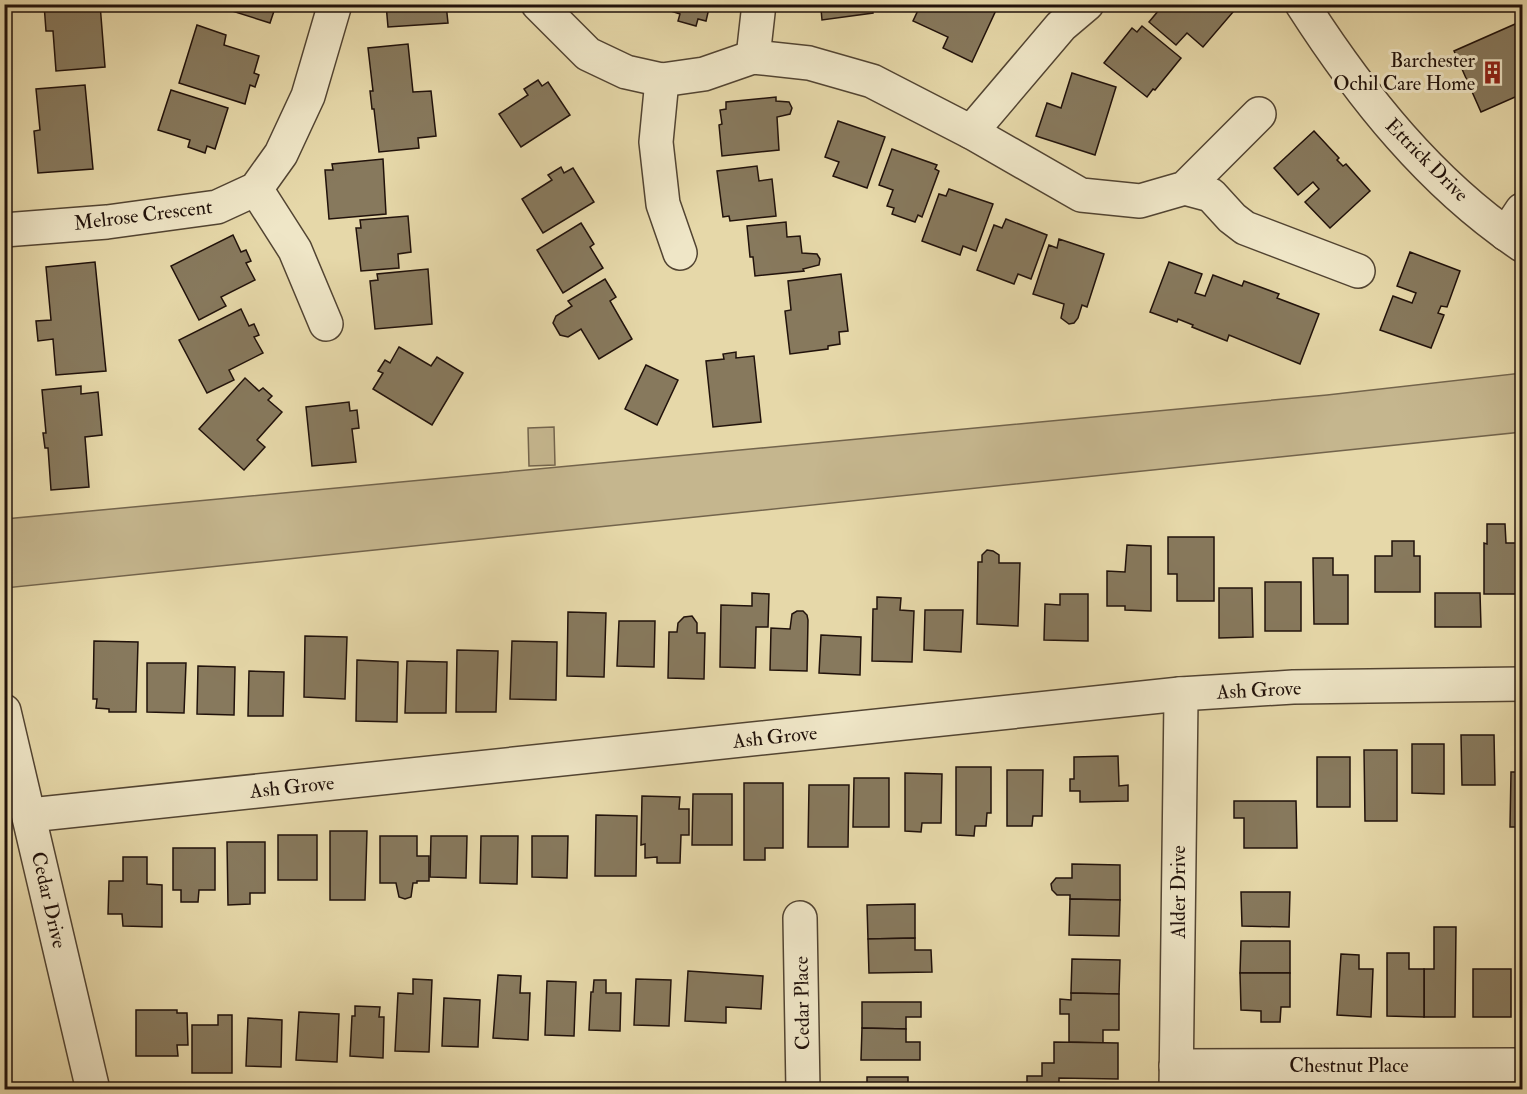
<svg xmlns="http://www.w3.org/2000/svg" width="1527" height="1094" viewBox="0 0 1527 1094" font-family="'IM FELL Double Pica',serif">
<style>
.green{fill:#c5b68e;stroke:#73644c;stroke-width:1.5}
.building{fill:#87795d;stroke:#21120b;stroke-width:1.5}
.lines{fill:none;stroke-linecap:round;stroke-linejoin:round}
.minor-casing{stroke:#524432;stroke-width:36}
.minor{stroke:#efe6c7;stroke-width:33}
.labels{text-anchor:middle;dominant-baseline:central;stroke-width:6;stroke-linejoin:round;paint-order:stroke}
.poi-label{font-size:20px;fill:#21120b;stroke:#efe6c7;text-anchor:end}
.street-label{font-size:20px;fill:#21120b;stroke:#efe6c7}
</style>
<rect width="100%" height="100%" fill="#e6d8a9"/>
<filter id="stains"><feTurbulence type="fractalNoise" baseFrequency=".00333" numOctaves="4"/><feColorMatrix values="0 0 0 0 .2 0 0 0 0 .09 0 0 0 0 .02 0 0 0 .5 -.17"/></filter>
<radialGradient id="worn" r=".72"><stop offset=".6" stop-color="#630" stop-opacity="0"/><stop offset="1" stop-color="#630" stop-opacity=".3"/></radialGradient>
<!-- green -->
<g class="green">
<path d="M1522 373V432L5 588V519L1327 395Z"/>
<path d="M554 427 555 465 529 466 528 428Z"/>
</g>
<!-- building -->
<g class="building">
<path d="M44 4H100L105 67 56 71 53 31H46Z"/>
<path d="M210 4H281V6L276 5 270 23Z"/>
<path d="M386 4H446L448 23 388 27Z"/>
<path d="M650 4H710L706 21 698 19 696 26 678 21 680 14Z"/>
<path d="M813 4H872L873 13 822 20 821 9 814 10Z"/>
<path d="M921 4H994L997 8 972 62 943 48 948 37 913 21Z"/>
<path d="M1164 4H1239V5L1203 47 1187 33 1176 45 1149 22Z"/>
<path d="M1522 21V94L1481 112 1454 51Z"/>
<path d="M197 25 226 35 224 45 259 56 254 73 259 75 255 87 250 85 245 104 179 83Z"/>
<path d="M1142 26 1181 58 1155 90 1153 89 1147 97 1104 63 1132 28 1137 32Z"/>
<path d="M408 44 413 92 431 91 436 136 418 138 419 148 379 152 374 109H372L370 91H373L368 48Z"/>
<path d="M1072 73 1116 87 1095 155 1036 136 1047 103 1061 108Z"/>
<path d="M538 80 542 86 548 82 570 115 521 147 499 114 528 95 524 89Z"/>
<path d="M85 85 93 169 38 173 34 131 40 130 36 89Z"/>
<path d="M171 90 228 108 215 149 207 146 205 153 188 147 190 140 158 130Z"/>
<path d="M776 97V101L789 102 792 108 790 114 777 117 779 150 722 156 719 125 722 124 720 110 726 109V102Z"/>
<path d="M838 121 885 137 867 188 833 176 839 162 825 157Z"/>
<path d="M1314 131 1339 158 1337 160 1343 166 1346 164 1370 191 1330 228 1305 202 1319 189 1313 182 1298 195 1274 168Z"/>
<path d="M892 149 937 165 935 169 939 171 922 217 918 215 915 222 892 214 894 208 887 206 893 190 879 185Z"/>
<path d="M383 159 386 214 329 219 325 170H333L332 164Z"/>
<path d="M757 166 759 181 772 179 776 216 730 221 729 216 723 217 717 171Z"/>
<path d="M561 167 564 173 573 168 594 202 543 233 522 199 552 180 548 175Z"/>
<path d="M949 189 993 204 976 251 963 246 960 255 922 241 939 194 946 196Z"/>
<path d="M408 216 411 252 398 254 399 268 361 271 356 228H361L360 220Z"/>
<path d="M1006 219 1047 235 1031 279 1018 274 1014 284 977 270 994 225 1002 228Z"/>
<path d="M786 222 787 237 800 236 802 253 817 254 820 259 819 265 803 269 804 271 755 276 753 257H750L747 226Z"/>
<path d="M581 223 594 244 590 247 603 268 563 293 537 250Z"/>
<path d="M233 235 241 252 246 250 251 261 246 263 255 280 221 297 226 306 199 320 171 266Z"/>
<path d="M1059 239 1104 254 1087 307 1082 305 1078 318 1074 323 1069 324 1061 318 1064 304 1033 294 1049 245 1057 248Z"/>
<path d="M1410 252 1460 271 1447 307 1441 306 1438 313 1444 315 1431 348 1380 330 1393 296 1412 303 1416 293 1397 286Z"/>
<path d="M95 262 106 371 56 375 53 339 38 341 36 321 51 320 46 267Z"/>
<path d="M1169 262 1202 274 1195 293 1205 296 1213 275 1242 286 1244 281 1279 294 1277 298 1319 314 1300 364 1229 335 1227 341 1192 327 1193 325 1178 319 1177 322 1150 312Z"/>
<path d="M428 269 432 324 375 329 370 281 378 280 377 274Z"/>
<path d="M841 274 848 331 839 332 840 344 828 346V349L790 354 785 311 791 310 788 281Z"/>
<path d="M605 279 616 297 610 301 632 339 599 359 581 329 568 337 560 335 553 323 556 316 572 306 568 301Z"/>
<path d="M241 309 249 326 254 324 259 335 254 337 263 353 229 370 234 380 207 393 179 340Z"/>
<path d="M399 347 431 366 437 357 463 373 432 425 373 389 383 373 378 371 385 360 390 363Z"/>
<path d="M736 352V358L754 356 761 422 713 427 706 361 724 359 723 354Z"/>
<path d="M646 365 678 380 657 425 625 409Z"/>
<path d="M245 378 259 391 263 388 272 396 268 400 282 412 257 440 265 447 244 470 199 429Z"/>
<path d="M81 386V394L98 392 102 435 85 437 89 487 51 490 48 448H45L43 433H46L42 390Z"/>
<path d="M349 402 350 411 357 410 359 428 352 429 356 462 312 466 306 407Z"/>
<path d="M1487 524H1505L1506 543H1521L1522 594H1484V543L1487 544Z"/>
<path d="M1168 537H1214V601H1177V574H1168Z"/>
<path d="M1392 541H1414V556H1420V592H1375V556H1392Z"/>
<path d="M1127 545 1151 546V611L1125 610V606H1107V571L1125 572Z"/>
<path d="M987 550 993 551 999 555V563H1020L1018 626 977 624 978 562H982V555Z"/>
<path d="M1313 558H1333V575H1348V624H1314Z"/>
<rect x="1265" y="582" width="36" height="49"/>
<path d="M1219 588H1252L1253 637 1219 638Z"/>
<path d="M752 593 769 594 768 627H756L755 668 720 667 721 605 752 606Z"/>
<path d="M1435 593H1480L1481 627H1435Z"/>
<path d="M1060 594H1088V641L1044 640 1045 604 1060 605Z"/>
<path d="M877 597 901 598 900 610 914 611 912 662 872 661 873 609H877Z"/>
<path d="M925 610H963L961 652 924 650Z"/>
<path d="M797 611H803L807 615 808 620 807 671 770 670 771 628 790 629 792 614Z"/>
<path d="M568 612 606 613 604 677 567 676Z"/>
<path d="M692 616 697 623V633H705L704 679 668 678 669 632H677L678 623 684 617Z"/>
<path d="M619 621H655L654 667 617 666Z"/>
<path d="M821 635 861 637 860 675 819 673Z"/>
<path d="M305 636 347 637 345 699 304 697Z"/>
<path d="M94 641 138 642 136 712H109V709L96 708 97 699H93Z"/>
<path d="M512 641 557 642 556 700 510 699Z"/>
<path d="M457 650 498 651 496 712H456Z"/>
<path d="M357 660 398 662 397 722 356 721Z"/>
<path d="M407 661 447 662 446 713H405Z"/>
<path d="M147 663H186L184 713 147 712Z"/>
<path d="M198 666 235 667 234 715 197 714Z"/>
<path d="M249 671 284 672 283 716H248Z"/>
<path d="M1461 735H1494L1495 785H1462Z"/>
<path d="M1412 744H1444V794L1412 793Z"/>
<path d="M1364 750H1397V821H1365Z"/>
<path d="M1118 756 1119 786 1128 785V801L1080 802V791H1070V779H1074V757Z"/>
<rect x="1317" y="757" width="33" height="50"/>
<path d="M956 767H991V813H987L986 826H975L974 836 956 835Z"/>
<path d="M1007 770H1043L1042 816H1033L1032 826H1007Z"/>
<path d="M1511 772H1522V827H1510Z"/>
<path d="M905 773 942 774 941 823H922L921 832 905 831Z"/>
<path d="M854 778H889V827H853Z"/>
<path d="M744 783H783V848H765V860H744Z"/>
<path d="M809 785H849L848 847H808Z"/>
<path d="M693 794H732V845H692Z"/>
<path d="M642 796 680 797 679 809H689V835H681L680 863H657V857L645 858V844L641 845Z"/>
<path d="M1234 801H1296L1297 848H1244V818H1234Z"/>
<path d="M596 815 637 816 636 876H595Z"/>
<path d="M330 831H367L365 900H330Z"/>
<rect x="278" y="835" width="39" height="45"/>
<path d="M380 836H417V856H429V881H417V883H413L411 897 405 899 399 897 396 883H380Z"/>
<path d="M431 836H467L466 878 430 877Z"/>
<path d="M481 836H518L517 884 480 883Z"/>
<path d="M532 836H568L567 878 532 877Z"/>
<path d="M227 842H265V893H250V904L228 905Z"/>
<path d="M173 848H215V890H199L198 902H181V890H173Z"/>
<path d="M123 857H147V884L162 885V927L123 926 122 914H108L109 881H123Z"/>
<path d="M1072 864 1120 865V900L1070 899V895H1057L1052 890 1051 884 1056 878H1072Z"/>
<path d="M1241 892H1290L1289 927 1242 926Z"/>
<path d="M1070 899 1120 900 1119 936 1069 935Z"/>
<path d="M915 904V938L868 939 867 905Z"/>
<path d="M1434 927H1456L1455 1017H1424V969H1434Z"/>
<path d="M915 938V950H931L932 972 869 973 868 939Z"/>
<path d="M1241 941H1290V973H1240Z"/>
<path d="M1387 953H1409V969H1424V1017L1387 1016Z"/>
<path d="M1341 954 1359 955V969H1373L1371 1017 1337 1015Z"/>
<path d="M1072 959 1120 960 1119 994 1071 993Z"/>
<rect x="1473" y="969" width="38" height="48"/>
<path d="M688 971 763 976 761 1009 726 1007V1023L685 1021Z"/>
<path d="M1240 973H1290V1007H1281L1280 1022H1261V1011L1241 1010Z"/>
<path d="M498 975 521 976 520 993H530L528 1040 493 1038Z"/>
<path d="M413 979 432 980 429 1052 395 1051 398 993 413 994Z"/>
<path d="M636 979 671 980 669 1026 634 1025Z"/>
<path d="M594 980H606V993H621L620 1031 589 1030 591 992H593Z"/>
<path d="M547 981 576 982 574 1036 545 1035Z"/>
<path d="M1071 993 1119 994V1030H1103V1043L1069 1042V1014H1060V999L1071 1000Z"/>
<path d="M444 998 480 1000 478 1047 442 1046Z"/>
<path d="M862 1002H921V1017H906V1029L862 1028Z"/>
<path d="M355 1006 380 1007 379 1017H384L383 1058 350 1056 352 1016H355Z"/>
<path d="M136 1010H177V1013H187L188 1045H177L178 1056H136Z"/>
<path d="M299 1012 339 1014 337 1062 296 1060Z"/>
<path d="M218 1015H232V1073H192V1025H218Z"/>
<path d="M248 1018 282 1020 281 1067 246 1066Z"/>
<path d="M862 1028 906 1029V1042H920V1060H861Z"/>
<path d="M1054 1042 1118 1043V1079L1059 1078V1090H1027V1076H1042V1063H1054Z"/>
<path d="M6 1070 10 1090H4V1071Z"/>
<rect x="867" y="1077" width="41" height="13"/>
</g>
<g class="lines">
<defs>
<g id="minor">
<path d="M538 4 588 54 626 72 662 80 704 74 753 57 809 63 872 81 971 132 1061 26 1087 4"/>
<path d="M1302 4C1361 96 1431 184 1522 245"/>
<path d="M753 57 759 4"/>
<path d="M662 80 656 142 663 204 680 253"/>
<path d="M971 132 1081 195 1140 201 1185 188 1259 114"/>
<path d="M1185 188 1211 195 1232 218 1245 228 1358 271"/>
<path d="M256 189 295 250 326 324"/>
<path d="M4 230 107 222 217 207 256 189 281 154 308 96 335 4"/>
<path d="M1506 234 1522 210"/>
<path d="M4 711 93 1090"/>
<path d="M30 815 1180 694 1293 687 1522 684"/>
<path d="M800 918 803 1090"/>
<path d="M1176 1066 1522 1065"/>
<path d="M1176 1090 1181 699 1180 694"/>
</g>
</defs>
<!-- minor casing -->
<use href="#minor" class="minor-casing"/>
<!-- minor -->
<use href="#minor" class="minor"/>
</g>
<!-- icons -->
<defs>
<symbol id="building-bare" viewBox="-9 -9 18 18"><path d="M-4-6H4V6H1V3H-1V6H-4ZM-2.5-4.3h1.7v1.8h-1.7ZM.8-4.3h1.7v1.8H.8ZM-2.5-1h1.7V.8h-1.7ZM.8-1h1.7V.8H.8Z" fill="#8f2418" stroke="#efe6c7" stroke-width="2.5" paint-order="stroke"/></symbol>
</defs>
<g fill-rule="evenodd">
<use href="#building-bare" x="1476" y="56" width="33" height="33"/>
</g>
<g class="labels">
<!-- poi labels -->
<g class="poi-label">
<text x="1475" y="60">Barchester<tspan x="1475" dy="23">Ochil Care Home</tspan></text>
</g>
<!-- street labels -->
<g class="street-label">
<text transform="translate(1427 160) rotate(45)">Ettrick Drive</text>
<text transform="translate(143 215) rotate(-7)">Melrose Crescent</text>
<text transform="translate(1259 690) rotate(-3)">Ash Grove</text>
<text transform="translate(775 737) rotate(-6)">Ash Grove</text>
<text transform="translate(292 787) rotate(-6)">Ash Grove</text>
<text transform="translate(1178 892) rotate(-90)">Alder Drive</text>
<text transform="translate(49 900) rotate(77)">Cedar Drive</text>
<text transform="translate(802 1003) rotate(-91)">Cedar Place</text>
<text x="1349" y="1065">Chestnut Place</text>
</g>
</g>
<!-- margin -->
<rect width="1527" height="1094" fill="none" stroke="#e6d8a9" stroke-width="24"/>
<rect x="6" y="6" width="1515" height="1082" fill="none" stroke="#21120b" stroke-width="3"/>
<rect x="12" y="12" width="1503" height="1070" fill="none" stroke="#21120b" stroke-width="1.5"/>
<rect width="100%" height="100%" filter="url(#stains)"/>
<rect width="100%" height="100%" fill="url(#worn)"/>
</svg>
